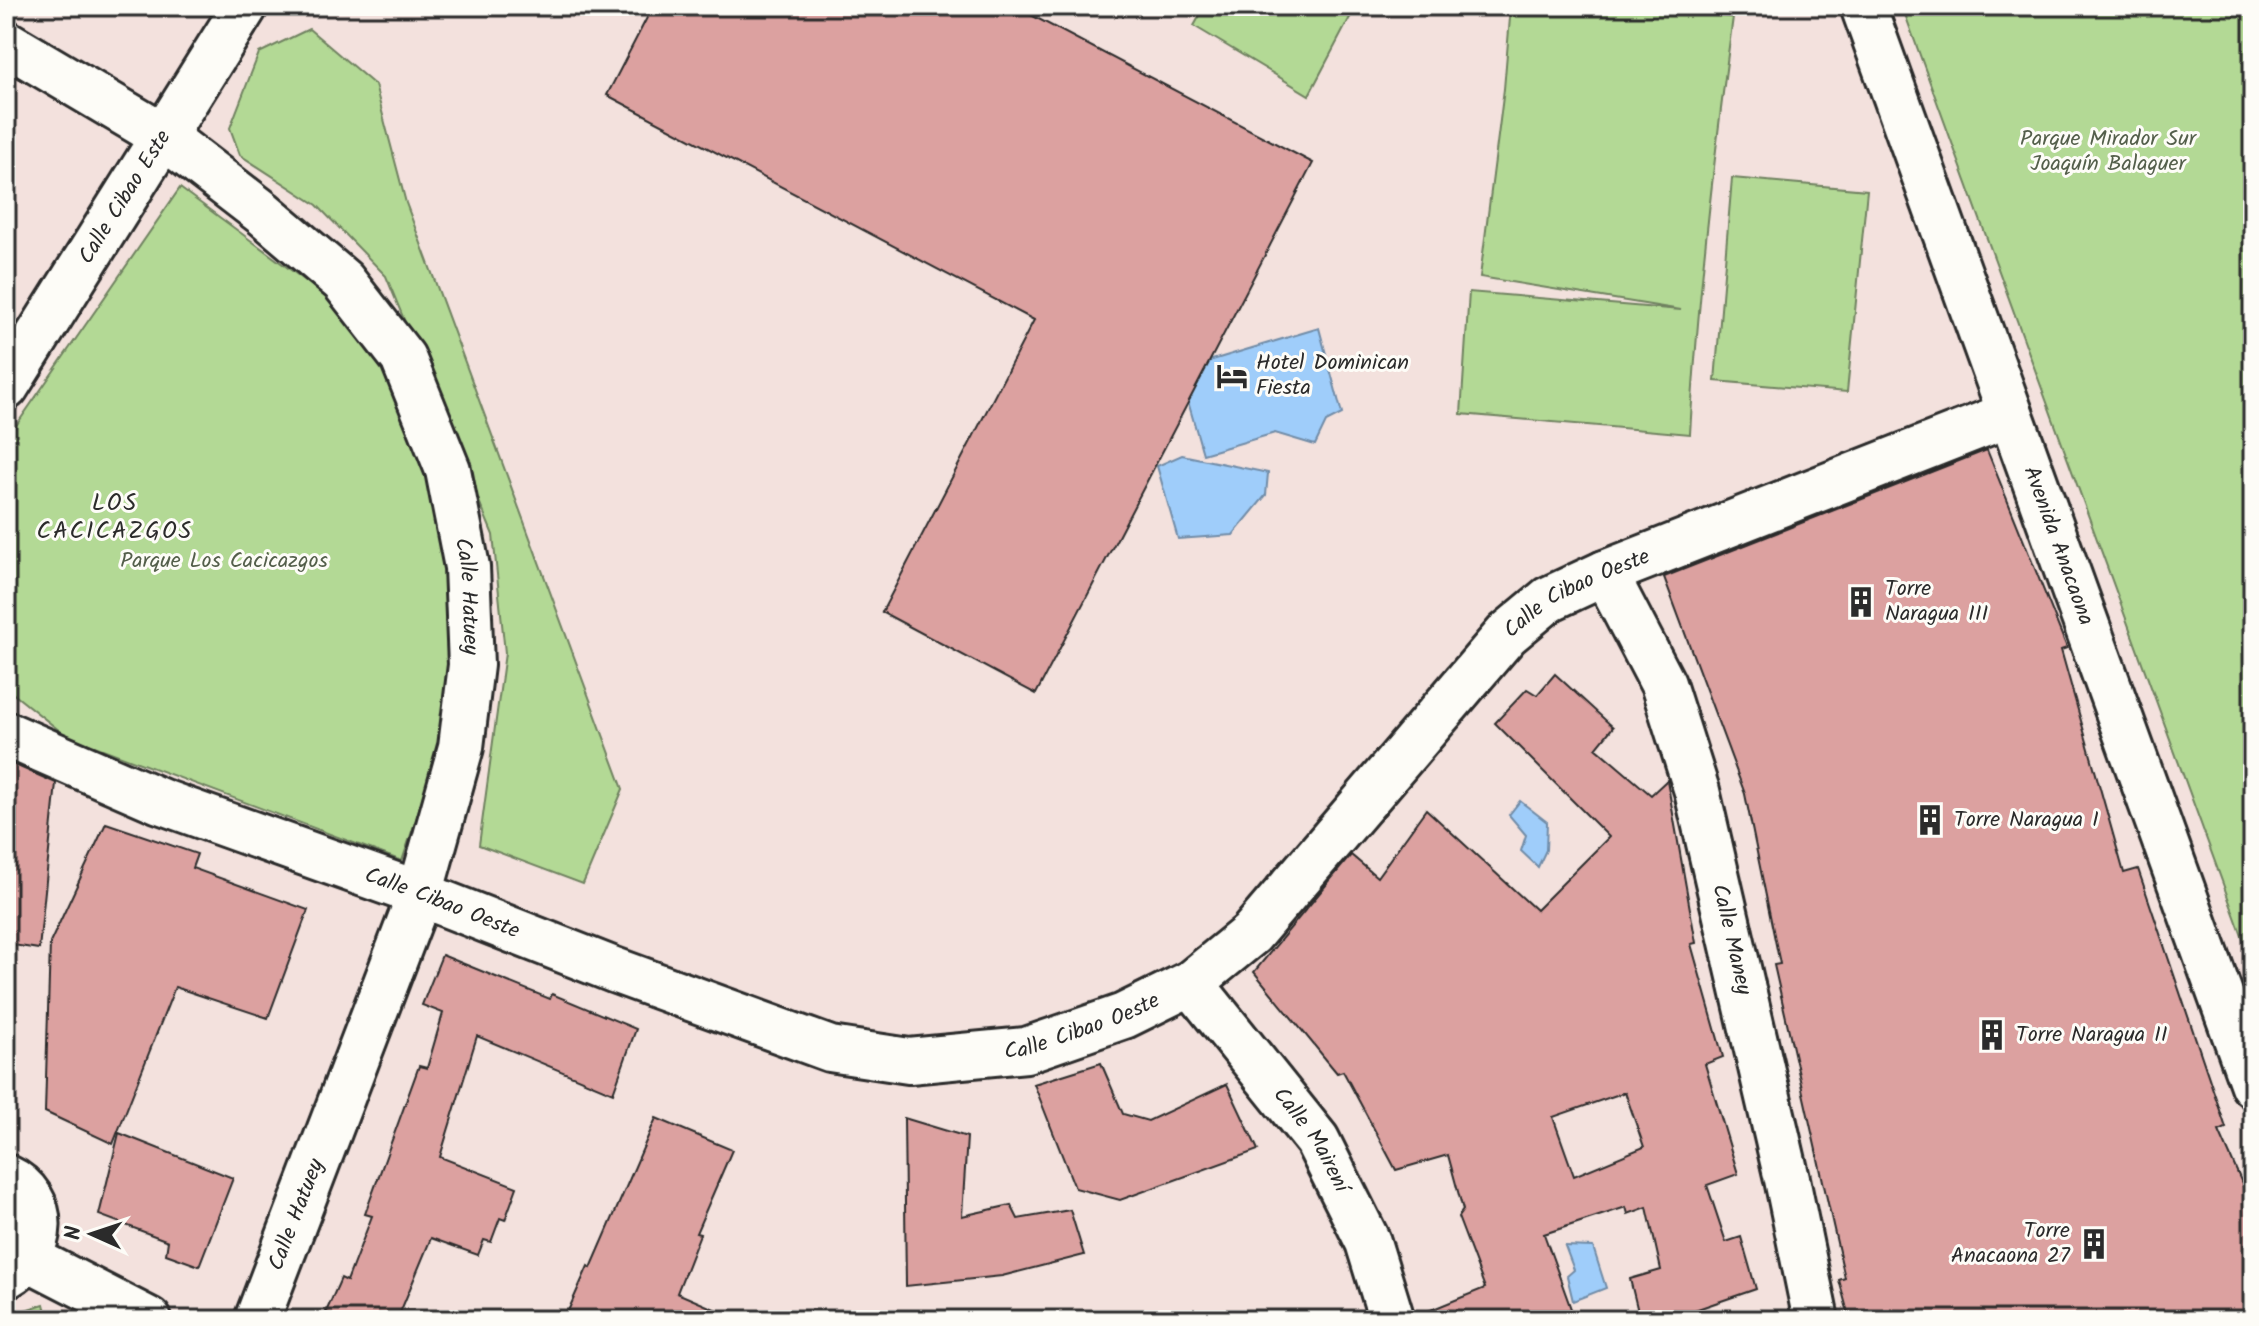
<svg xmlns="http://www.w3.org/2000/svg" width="2259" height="1326" viewBox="0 0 2259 1326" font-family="Kalam,sans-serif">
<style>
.green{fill:#b3d995;stroke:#6f8260;stroke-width:2}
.water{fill:#9fcdfa;stroke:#718ca7;stroke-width:2}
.building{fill:#dca1a0;stroke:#2b2b2b;stroke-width:2;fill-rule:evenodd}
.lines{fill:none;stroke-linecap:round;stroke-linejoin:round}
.minor-casing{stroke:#2b2b2b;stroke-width:50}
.major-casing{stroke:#2b2b2b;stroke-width:50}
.minor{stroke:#fdfcf7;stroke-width:44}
.major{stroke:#fdfcf7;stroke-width:44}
.labels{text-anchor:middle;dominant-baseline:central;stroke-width:6;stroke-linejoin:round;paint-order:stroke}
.park-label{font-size:22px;fill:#545f4b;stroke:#fdfcf7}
.street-label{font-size:22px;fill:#2b2b2b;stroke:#fdfcf7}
.poi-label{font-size:22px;fill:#2b2b2b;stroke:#fdfcf7;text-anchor:start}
.neighbourhood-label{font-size:24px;letter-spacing:2px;fill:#2b2b2b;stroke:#fdfcf7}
</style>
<rect width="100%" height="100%" fill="#f3e1dd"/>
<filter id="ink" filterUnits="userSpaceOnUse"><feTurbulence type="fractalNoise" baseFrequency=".0125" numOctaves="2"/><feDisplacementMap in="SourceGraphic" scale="16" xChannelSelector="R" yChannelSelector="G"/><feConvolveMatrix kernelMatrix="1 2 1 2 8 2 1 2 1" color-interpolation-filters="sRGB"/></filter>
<g filter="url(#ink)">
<!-- green -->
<g class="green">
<path d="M1205 6H1356L1309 95 1194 26Z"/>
<path d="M1511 6H1624L1733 17C1714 156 1698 294 1690 434L1461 414 1469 292 1681 310 1480 277 1504 89Z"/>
<path d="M1902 6H2253V966Z"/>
<path d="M309 29 375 85 406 203 623 789 583 884 479 845 505 653 493 535 386 276 317 205 240 155 230 128 259 53Z"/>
<path d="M1732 178 1867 190 1847 392 1715 381Z"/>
<path d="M180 188 326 296 385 370 423 456 447 545 453 662 436 760 402 861 65 735 6 688V444L13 430Z"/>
<path d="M44 1304 48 1320H6V1316Z"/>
</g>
<!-- water -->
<g class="water">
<path d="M1319 328 1342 414 1326 422 1315 445 1275 433 1203 454 1179 370Z"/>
<path d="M1182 455 1268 473 1266 495 1233 535 1178 539 1157 466Z"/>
<path d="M1520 801 1547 822 1546 850 1538 867 1521 851 1526 835 1509 815Z"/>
<path d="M1565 1246 1593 1247 1606 1288 1573 1301 1567 1276 1574 1270Z"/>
</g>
<!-- building -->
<g class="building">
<path d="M653 6H1014L1313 163 1036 694 882 612 1034 320 607 95Z"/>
<path d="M1987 450 2067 648 2061 650 2124 873 2138 869 2226 1128 2219 1131 2253 1208V1320H1850L1839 1280 1845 1278 1774 965 1780 964 1745 794 1664 577Z"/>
<path d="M1555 674 1613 727 1596 748 1651 795 1667 780 1696 943 1691 944 1723 1057 1705 1064 1738 1174 1707 1185 1726 1242 1741 1237 1756 1289 1689 1312 1690 1320H1640L1630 1279 1661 1270 1647 1207 1628 1214 1626 1207 1544 1234 1575 1320H1416V1316L1485 1288 1458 1217 1463 1210 1448 1155 1396 1170 1343 1071 1337 1073 1254 972 1351 855 1377 877 1426 809 1536 910 1609 837 1495 723 1527 689 1537 695ZM1625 1092 1644 1147 1574 1176 1553 1117Z"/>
<path d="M6 761 56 783 39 949 6 944Z"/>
<path d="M106 823 197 854 192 868 308 910 268 1018 175 987 113 1144 45 1112 50 943Z"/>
<path d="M442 955 550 999 552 994 636 1029 613 1093 477 1036 440 1157 517 1187 505 1220 500 1218 491 1242 484 1240 478 1255 431 1238 397 1320H348L326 1312 341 1278 347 1281 372 1216 365 1214 419 1066 427 1068 443 1013 422 1005Z"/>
<path d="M1101 1063 1123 1114 1148 1121 1227 1084 1258 1150 1120 1200 1075 1188 1034 1084Z"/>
<path d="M656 1118 732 1150 696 1233 700 1234 677 1293 740 1320H564L588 1266 591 1268Z"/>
<path d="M904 1118 967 1137 962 1216 1011 1205 1018 1219 1070 1210 1084 1255 1002 1276 906 1286Z"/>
<path d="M119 1133 233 1178 199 1266 166 1254 168 1241 99 1215Z"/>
</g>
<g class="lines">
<defs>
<g id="minor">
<path id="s1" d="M6 43 163 136 263 213 343 281 403 358 448 470 467 567 471 665 461 747 420 894 257 1320"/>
<path id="s2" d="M6 387 245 6"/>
<path id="s3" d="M1605 573 1663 684 1697 791 1787 1179 1816 1320"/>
<path id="s4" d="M6 734 160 801 420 894 614 970 830 1049 909 1061 1026 1050 1124 1016 1191 983 1251 934 1507 634 1549 599 1605 573 2010 414"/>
<path id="s5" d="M1191 983 1317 1140 1368 1242 1392 1320"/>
<path d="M6 1177C50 1197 46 1254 6 1276"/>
<path d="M28 1258 149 1320"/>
</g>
<g id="major">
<path id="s6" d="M1863 6 2253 1085"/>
</g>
</defs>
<!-- minor casing -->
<use href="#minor" class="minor-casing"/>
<!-- major casing -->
<use href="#major" class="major-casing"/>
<!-- minor -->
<use href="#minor" class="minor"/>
<!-- major -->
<use href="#major" class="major"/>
</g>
</g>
<!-- icons -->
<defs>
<symbol id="hotel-bare" viewBox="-9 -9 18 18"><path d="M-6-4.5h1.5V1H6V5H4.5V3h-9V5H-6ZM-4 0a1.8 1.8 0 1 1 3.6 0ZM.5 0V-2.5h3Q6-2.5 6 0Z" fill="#2b2b2b" stroke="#fdfcf7" stroke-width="2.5" paint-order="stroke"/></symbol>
<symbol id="building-bare" viewBox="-9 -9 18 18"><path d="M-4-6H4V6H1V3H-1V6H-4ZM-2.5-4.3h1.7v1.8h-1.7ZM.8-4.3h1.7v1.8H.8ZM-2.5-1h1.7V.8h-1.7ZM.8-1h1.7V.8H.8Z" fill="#2b2b2b" stroke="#fdfcf7" stroke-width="2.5" paint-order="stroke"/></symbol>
</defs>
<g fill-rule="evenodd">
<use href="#hotel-bare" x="1210" y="354" width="44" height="44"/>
<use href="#building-bare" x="1839" y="580" width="44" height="44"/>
<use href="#building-bare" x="1908" y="798" width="44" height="44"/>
<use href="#building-bare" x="1970" y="1013" width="44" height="44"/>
<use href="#building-bare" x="2072" y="1222" width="44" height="44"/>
</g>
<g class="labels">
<!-- park labels -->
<g class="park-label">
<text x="2108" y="139">Parque Mirador Sur<tspan x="2108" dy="25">Joaquín Balaguer</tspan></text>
<text x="224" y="561">Parque Los Cacicazgos</text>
</g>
<!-- street labels -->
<g class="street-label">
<text stroke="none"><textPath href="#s2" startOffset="224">Calle Cibao Este</textPath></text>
<text stroke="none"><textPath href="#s6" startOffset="574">Avenida Anacaona</textPath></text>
<text stroke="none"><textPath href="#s1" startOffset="760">Calle Hatuey</textPath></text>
<text stroke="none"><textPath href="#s4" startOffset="1812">Calle Cibao Oeste</textPath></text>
<text stroke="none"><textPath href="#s4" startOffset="468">Calle Cibao Oeste</textPath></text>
<text stroke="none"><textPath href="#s3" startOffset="390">Calle Maney</textPath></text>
<text stroke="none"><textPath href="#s4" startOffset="1140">Calle Cibao Oeste</textPath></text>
<text stroke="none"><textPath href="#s5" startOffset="198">Calle Mairení</textPath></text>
<text transform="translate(297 1215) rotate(-69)">Calle Hatuey</text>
</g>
<!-- poi labels -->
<g class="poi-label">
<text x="1256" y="363">Hotel Dominican<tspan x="1256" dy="25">Fiesta</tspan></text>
<text x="1885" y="589">Torre<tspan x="1885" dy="25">Naragua III</tspan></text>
<text x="1954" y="820">Torre Naragua I</text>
<text x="2016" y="1035">Torre Naragua II</text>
<text x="2070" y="1231" text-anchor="end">Torre<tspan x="2070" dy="25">Anacaona 27</tspan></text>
</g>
<!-- neighbourhood labels -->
<g class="neighbourhood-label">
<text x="115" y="503">LOS<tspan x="115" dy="28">CACICAZGOS</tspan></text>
</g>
</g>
<!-- margin -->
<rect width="2259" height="1326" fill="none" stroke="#fdfcf7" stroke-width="32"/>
<rect x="16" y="16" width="2227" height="1294" fill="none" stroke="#2b2b2b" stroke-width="3" filter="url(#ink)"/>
<!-- north arrow -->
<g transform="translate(92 1234) rotate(273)" stroke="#fdfcf7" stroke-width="6" paint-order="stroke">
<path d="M0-6L14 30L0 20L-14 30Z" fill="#2b2b2b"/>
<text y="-12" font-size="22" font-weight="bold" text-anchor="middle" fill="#2b2b2b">N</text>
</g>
</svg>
